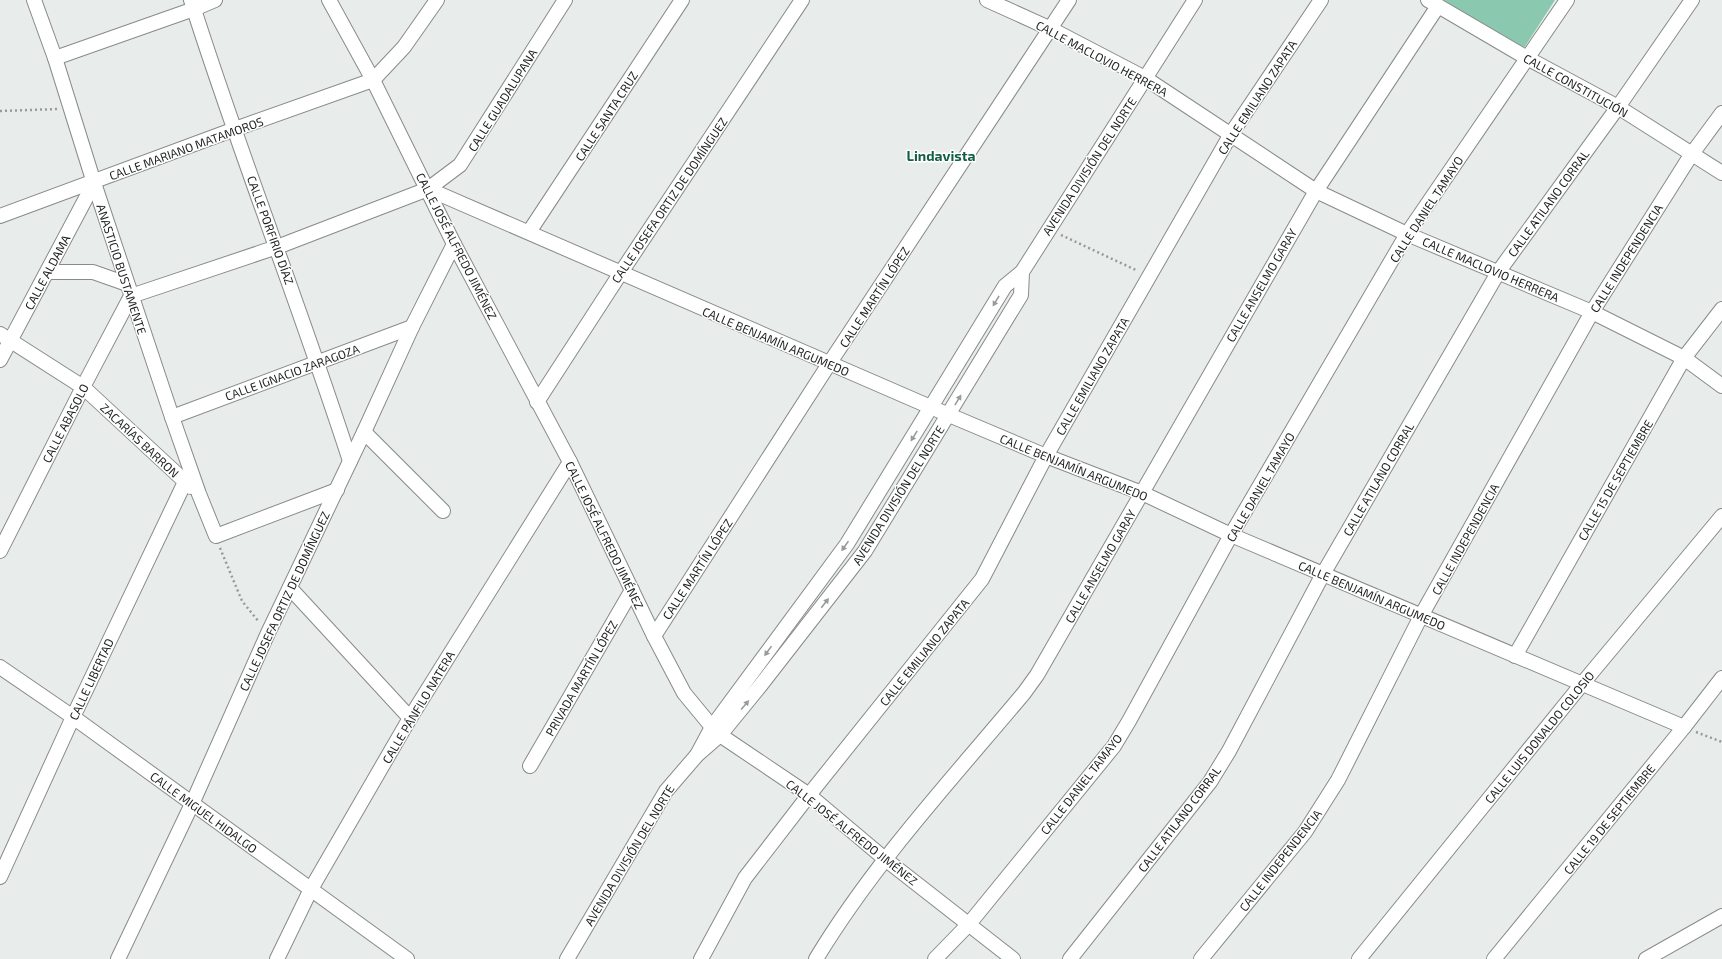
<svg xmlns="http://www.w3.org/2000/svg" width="1722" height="959" viewBox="0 0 1722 959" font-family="'Exo 2',sans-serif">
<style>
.green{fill:#8ac9af}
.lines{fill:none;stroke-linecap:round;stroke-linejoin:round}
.street-casing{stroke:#878b89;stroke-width:16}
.path{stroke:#969a98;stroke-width:2.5;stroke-dasharray:2 3;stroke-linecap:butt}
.street{stroke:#fff;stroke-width:14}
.oneway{fill:#999a9a}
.labels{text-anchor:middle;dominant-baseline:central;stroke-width:3;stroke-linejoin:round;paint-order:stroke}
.street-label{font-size:12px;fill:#1d1f1e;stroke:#fff}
.quarter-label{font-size:14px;font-weight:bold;fill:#155e46;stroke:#fff}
</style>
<rect width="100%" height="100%" fill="#e8edeb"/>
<!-- green -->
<path class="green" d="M1444 0H1555L1522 51Z"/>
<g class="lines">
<defs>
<g id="street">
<path d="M34 0 55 58 94 183 172 417 199 494 216 536 337 490"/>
<path d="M191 0C240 155 300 306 350 461"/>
<path d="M329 0 373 80 454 244 570 462 654 636 684 693 712 727 720 735 809 795 885 859 1013 959"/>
<path d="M987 0 1051 29 1145 78 1316 191 1407 234 1592 312 1684 358 1722 386"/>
<path d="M1428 0 1527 58 1618 107 1722 173"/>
<path d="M55 58 194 9 215 0"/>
<path d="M428 189 949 415 1046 456 1142 493 1231 535 1684 727"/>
<path d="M0 216 235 129 373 80 404 47 437 0"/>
<path d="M529 232 682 0"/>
<path d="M48 272H93L127 284"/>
<path d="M0 334 83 387 191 487"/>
<path d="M0 360 94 183"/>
<path d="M537 402 620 274 802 0"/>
<path d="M172 417 412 327"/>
<path d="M364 432 443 511"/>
<path d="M0 551 83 387 131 296 277 247 428 189 460 165 565 0"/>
<path d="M290 588 410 718"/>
<path d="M654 636 829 364 1069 0"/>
<path d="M1515 656 1684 358 1722 309"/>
<path d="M0 667 73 717 407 959"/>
<path d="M697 755 712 727 847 544 1005 286 1022 272 1195 0"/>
<path d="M530 766 632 590"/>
<path d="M0 877 73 717 185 482"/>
<path d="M118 959 192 804 268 633 364 432 412 327 454 244"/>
<path d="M277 959 311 889 410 718 570 462"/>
<path d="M567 959 666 791 697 755 720 735 760 686 865 551 1021 295 1022 272"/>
<path d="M701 959 745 878 809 795 982 579 1046 456 1231 134 1321 0"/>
<path d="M816 959C874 863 952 779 1024 693L1037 675 1316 191 1438 6"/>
<path d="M935 959 969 924 1114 746 1129 721 1231 535 1407 234 1567 0"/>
<path d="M1070 959 1210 782 1229 751 1323 574 1499 271 1618 107 1692 0"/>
<path d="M1201 959 1305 832 1338 780 1421 616 1592 312 1691 155 1722 113"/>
<path d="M1359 959 1582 684 1722 516"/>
<path d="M1494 959 1684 727 1722 678"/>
<path d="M1646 959 1722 916"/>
</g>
</defs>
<!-- street casing -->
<use href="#street" class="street-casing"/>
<!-- path -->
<g class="path">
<path d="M0 111 58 109"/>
<path d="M1061 235 1138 271"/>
<path d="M220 548 242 601 259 622"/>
<path d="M1696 732 1722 742"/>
</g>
<!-- street -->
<use href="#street" class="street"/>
</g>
<!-- one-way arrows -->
<defs><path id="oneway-solid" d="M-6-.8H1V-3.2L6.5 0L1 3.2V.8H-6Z"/></defs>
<g class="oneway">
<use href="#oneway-solid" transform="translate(996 301) rotate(121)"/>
<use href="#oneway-solid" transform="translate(958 400) rotate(-59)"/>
<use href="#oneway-solid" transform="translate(914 436) rotate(122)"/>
<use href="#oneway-solid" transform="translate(845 546) rotate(125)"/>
<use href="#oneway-solid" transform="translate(825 603) rotate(-52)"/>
<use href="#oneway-solid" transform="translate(768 651) rotate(126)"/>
<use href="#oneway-solid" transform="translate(745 705) rotate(-50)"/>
</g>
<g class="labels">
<!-- street labels -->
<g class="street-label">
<text transform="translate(1102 58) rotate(28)">CALLE MACLOVIO HERRERA</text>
<text transform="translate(1576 85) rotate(29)">CALLE CONSTITUCIÓN</text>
<text transform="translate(1257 97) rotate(-57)">CALLE EMILIANO ZAPATA</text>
<text transform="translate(502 100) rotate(-58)">CALLE GUADALUPANA</text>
<text transform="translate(606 116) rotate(-57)">CALLE SANTA CRUZ</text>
<text transform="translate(186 148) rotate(-20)">CALLE MARIANO MATAMOROS</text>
<text transform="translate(1089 166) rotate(-57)">AVENIDA DIVISIÓN DEL NORTE</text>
<text transform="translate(669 200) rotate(-56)">CALLE JOSEFA ORTIZ DE DOMÍNGUEZ</text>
<text transform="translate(1548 203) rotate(-54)">CALLE ATILANO CORRAL</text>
<text transform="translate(1426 209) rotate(-57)">CALLE DANIEL TAMAYO</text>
<text transform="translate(271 230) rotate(70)">CALLE PORFIRIO DÍAZ</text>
<text transform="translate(457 246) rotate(63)">CALLE JOSÉ ALFREDO JIMÉNEZ</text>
<text transform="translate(1626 258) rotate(-58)">CALLE INDEPENDENCIA</text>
<text transform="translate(122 269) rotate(72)">ANASTICIO BUSTAMENTE</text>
<text transform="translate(1491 269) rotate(23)">CALLE MACLOVIO HERRERA</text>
<text transform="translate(47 272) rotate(-62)">CALLE ALDAMA</text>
<text transform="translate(1261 285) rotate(-60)">CALLE ANSELMO GARAY</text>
<text transform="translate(874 297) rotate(-57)">CALLE MARTÍN LÓPEZ</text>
<text transform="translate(776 341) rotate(23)">CALLE BENJAMÍN ARGUMEDO</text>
<text transform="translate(292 372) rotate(-20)">CALLE IGNACIO ZARAGOZA</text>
<text transform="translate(1092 376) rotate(-60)">CALLE EMILIANO ZAPATA</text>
<text transform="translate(65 423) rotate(-63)">CALLE ABASOLO</text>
<text transform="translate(140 440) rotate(43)">ZACARÍAS BARRON</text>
<text transform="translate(1074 467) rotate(22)">CALLE BENJAMÍN ARGUMEDO</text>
<text transform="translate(1378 479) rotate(-60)">CALLE ATILANO CORRAL</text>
<text transform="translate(1615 480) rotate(-60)">CALLE 15 DE SEPTIEMBRE</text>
<text transform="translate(1260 487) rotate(-60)">CALLE DANIEL TAMAYO</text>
<text transform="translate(898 495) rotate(-58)">AVENIDA DIVISIÓN DEL NORTE</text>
<text transform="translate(605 535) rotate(64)">CALLE JOSÉ ALFREDO JIMÉNEZ</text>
<text transform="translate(1465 539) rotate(-61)">CALLE INDEPENDENCIA</text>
<text transform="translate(1100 566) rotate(-60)">CALLE ANSELMO GARAY</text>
<text transform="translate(697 569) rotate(-57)">CALLE MARTÍN LÓPEZ</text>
<text transform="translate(1372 595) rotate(23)">CALLE BENJAMÍN ARGUMEDO</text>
<text transform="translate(284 601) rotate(-65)">CALLE JOSEFA ORTIZ DE DOMÍNGUEZ</text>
<text transform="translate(924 652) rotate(-51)">CALLE EMILIANO ZAPATA</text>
<text transform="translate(581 678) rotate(-60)">PRIVADA MARTÍN LÓPEZ</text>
<text transform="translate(91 679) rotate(-65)">CALLE LIBERTAD</text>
<text transform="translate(418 707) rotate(-59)">CALLE PÁNFILO NATERA</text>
<text transform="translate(1539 737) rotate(-51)">CALLE LUIS DONALDO COLOSIO</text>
<text transform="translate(1081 784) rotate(-52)">CALLE DANIEL TAMAYO</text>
<text transform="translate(204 812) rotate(36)">CALLE MIGUEL HIDALGO</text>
<text transform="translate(1179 819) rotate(-53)">CALLE ATILANO CORRAL</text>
<text transform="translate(1609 819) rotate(-51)">CALLE 19 DE SEPTIEMBRE</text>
<text transform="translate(852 832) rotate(38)">CALLE JOSÉ ALFREDO JIMÉNEZ</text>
<text transform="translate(629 855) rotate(-59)">AVENIDA DIVISIÓN DEL NORTE</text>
<text transform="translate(1280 860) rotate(-52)">CALLE INDEPENDENCIA</text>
</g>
<!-- quarter labels -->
<g class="quarter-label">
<text x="941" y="155">Lindavista</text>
</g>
</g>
</svg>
